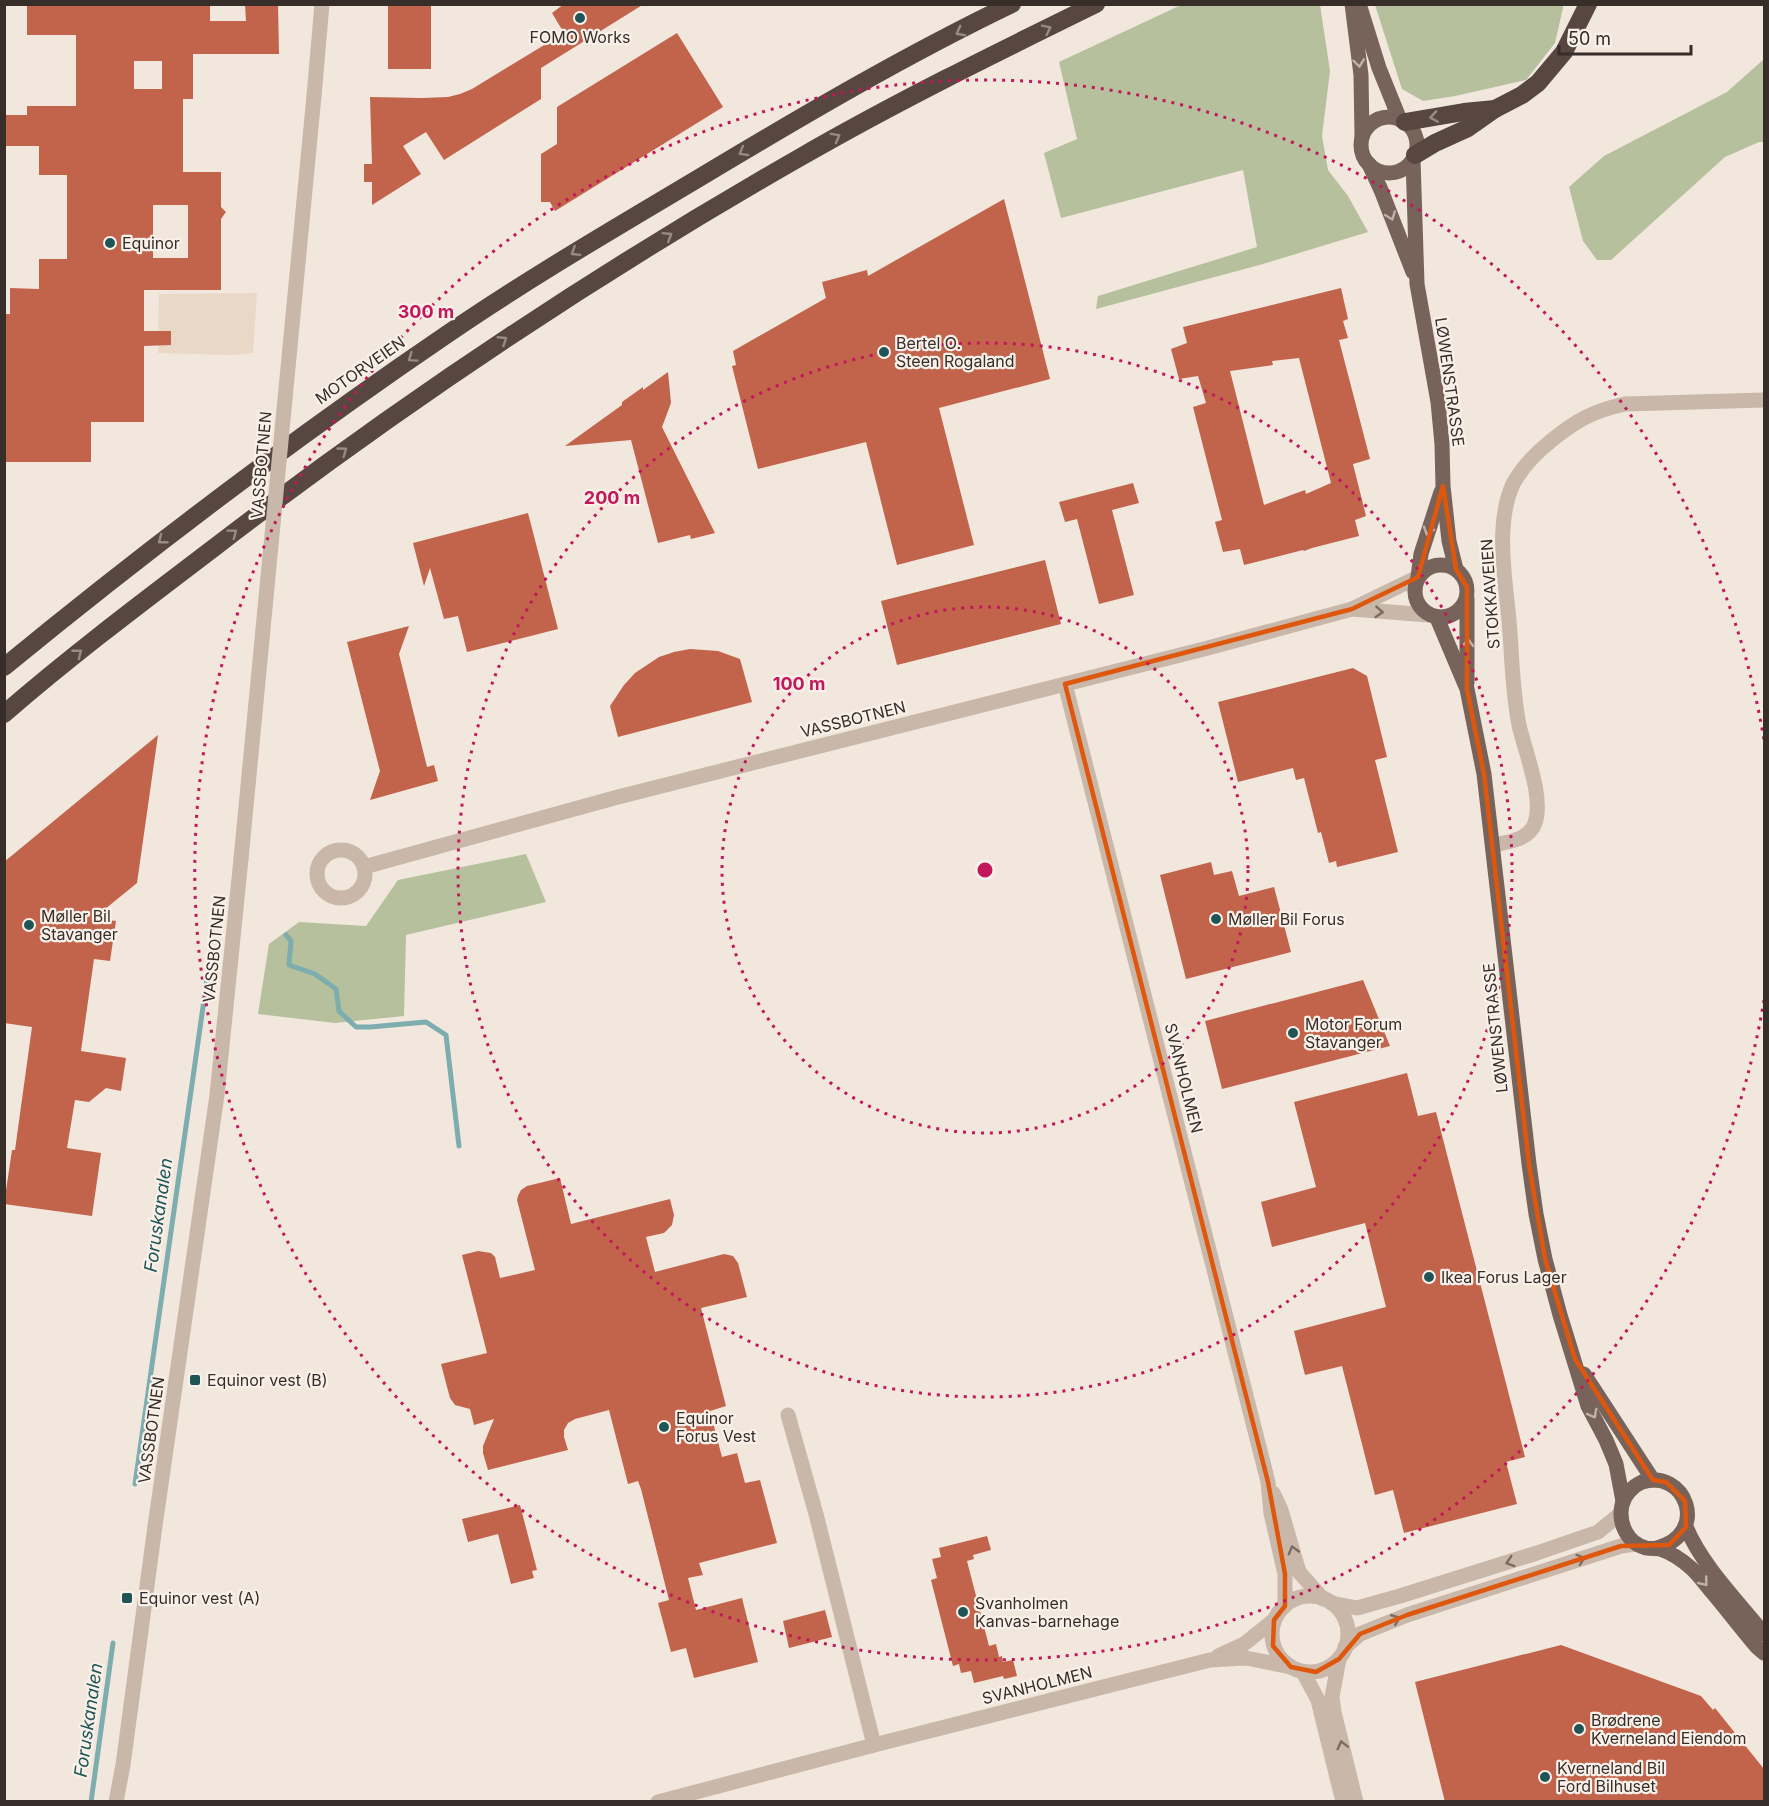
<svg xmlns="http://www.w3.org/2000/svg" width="1769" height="1806" viewBox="0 0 1769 1806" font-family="Inter,sans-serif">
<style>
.green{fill:#b6c09d}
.plaza{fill:#e9d8c5}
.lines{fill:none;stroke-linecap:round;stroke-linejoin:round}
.stream{stroke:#7dadae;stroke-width:5}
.building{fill:#c2634b;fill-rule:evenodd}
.minor{stroke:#c9b7a9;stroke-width:15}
.major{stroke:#78635a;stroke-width:15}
.highway{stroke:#574740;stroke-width:18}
.minor-bridge{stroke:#c9b7a9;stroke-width:15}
.oneway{stroke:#988b84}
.oneway2{stroke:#bfb1a9}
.oneway3{stroke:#796b63}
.marked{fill:none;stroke:#df570d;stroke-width:4.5;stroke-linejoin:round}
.ring{fill:none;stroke:#c2185b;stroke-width:3;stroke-dasharray:3 6}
.poi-dot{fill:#205557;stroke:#f9f1e9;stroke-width:2}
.labels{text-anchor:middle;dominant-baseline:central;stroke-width:4.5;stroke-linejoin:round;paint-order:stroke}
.poi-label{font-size:16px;fill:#372d29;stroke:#f9f1e9;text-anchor:start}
.street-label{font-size:16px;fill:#372d29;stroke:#f9f1e9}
.water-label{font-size:18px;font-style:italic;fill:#205557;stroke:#f9f1e9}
.centre{fill:#c2185b;stroke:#f9f1e9;stroke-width:3}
.ring-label{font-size:18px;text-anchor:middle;font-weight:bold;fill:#c2185b;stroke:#f9f1e9;stroke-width:4.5;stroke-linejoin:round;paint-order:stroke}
</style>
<rect width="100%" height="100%" fill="#f1e7dd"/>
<!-- green -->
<g class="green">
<path d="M1181 5H1320L1330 71 1322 136 1328 170 1348 196 1368 232 1263 264 1096 309 1098 296 1257 247 1243 170 1061 218 1044 153 1077 139 1059 62Z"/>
<path d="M1563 5V8L1555 43 1526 80 1455 96 1423 101 1402 89 1375 5Z"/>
<path d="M1764 59V142H1759L1725 157 1611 260H1597L1583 241 1569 187 1604 156 1727 92Z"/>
<path d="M526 854 546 902 406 935 404 1016 335 1023 258 1014 269 944 299 922 366 926 398 880Z"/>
</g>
<!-- plaza -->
<path class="plaza" d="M257 293 253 353 231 355 158 353 159 294Z"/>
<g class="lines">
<!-- stream -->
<g class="stream">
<path d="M286 935 291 941 289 965 315 974 336 989 339 1011 356 1027H370L426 1022 446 1035 459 1146"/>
<path d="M135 1484 211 951"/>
<path d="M91 1802 113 1643"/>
</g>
</g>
<!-- building -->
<g class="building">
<path d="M27 4H210V21H246L245 4H278L279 54H193V99H183V172H221V207L226 212 221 219V290H144V331H171V345L144 346V422H91V462H4V314H10V288L39 289V259H67V175H39V146H4V115H27V106H76V35H27ZM134 61H162V89H134ZM153 205H188V258H153Z"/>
<rect x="388" y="4" width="43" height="65"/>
<path d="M564 4H644L541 68V99L444 160 426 132 403 146 421 174 372 205V182H364V164H372L370 97 422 98 448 97 460 94 472 89 564 33 552 13Z"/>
<path d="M677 33 723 107 555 211 550 202H541V154L557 144V107Z"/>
<path d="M1004 199 1050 379 939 408 974 545 897 565 866 442 758 469 732 366 736 365 733 351 826 298 822 282 867 270 868 276Z"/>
<path d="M1341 288 1348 319 1343 321 1348 338 1339 340 1370 459 1353 464 1366 516 1355 520 1359 536 1312 548 1304 551 1303 550 1244 565 1240 549 1223 552 1215 522 1222 520 1193 407 1206 403 1198 376 1179 379 1171 349 1187 343 1183 327ZM1299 358 1331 483 1306 494 1305 490 1264 505 1230 371 1273 365 1272 361Z"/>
<path d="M668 372 671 403 662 427 715 533 691 539 690 535 658 543 631 440 565 446 622 405V402L643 387V390Z"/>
<path d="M1133 483 1139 503 1112 510 1134 595 1099 604 1077 519 1065 522 1059 502Z"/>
<path d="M528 513 558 629 467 652 458 616 444 619 430 568 424 586 413 543Z"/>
<path d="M1045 560 1061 624 897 665 881 601Z"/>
<path d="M409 626 399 654 427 767 434 765 438 781 370 800 380 771 347 642Z"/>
<path d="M690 649 718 651 740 659 752 702 618 737 610 706 624 685 635 673 659 657 674 652Z"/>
<path d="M1353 668 1367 676 1387 757 1375 760 1398 852 1337 867 1336 861 1329 863 1321 832 1318 833 1304 778 1296 780 1293 768 1238 782 1218 702Z"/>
<path d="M158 735 137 883 94 918 116 921 110 961 94 959 81 1051 126 1058 121 1091 106 1088 89 1102 75 1100 67 1148 101 1153 92 1216 4 1204 12 1150H15L32 1027 4 1023V862Z"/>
<path d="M1211 862 1214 875 1232 871 1239 896 1274 887 1291 952 1186 979 1160 875Z"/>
<path d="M1363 980 1390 1046 1222 1089 1205 1021Z"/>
<path d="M1407 1073 1418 1116 1436 1112 1525 1457 1506 1462 1517 1504 1404 1533 1393 1490 1375 1495 1342 1366 1305 1375 1294 1331 1386 1307 1365 1223 1272 1247 1261 1202 1316 1187 1294 1102Z"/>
<path d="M560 1178 571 1224 670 1199 674 1215 672 1225 664 1233 646 1237 655 1272 724 1254 733 1256 738 1263 747 1297 701 1308 726 1406 710 1411 722 1457 737 1453 745 1483 760 1480 777 1543 699 1563 703 1575 688 1578 696 1610 742 1598 758 1662 694 1678 686 1648 671 1652 658 1603 669 1600 641 1489 638 1481 628 1484 609 1410 575 1419 568 1423 564 1430V1437L568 1450 488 1470 483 1453V1446L494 1419 474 1425 470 1409 455 1405 450 1398 441 1364 487 1353 462 1255 478 1251 491 1253 495 1257 500 1278 535 1270 517 1200 518 1196 521 1190 527 1186Z"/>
<path d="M520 1505 537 1570 532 1571 534 1578 511 1584 498 1534 468 1542 462 1519Z"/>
<path d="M987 1536 991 1550 973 1555 974 1559 967 1561 989 1646 996 1644 999 1657 1002 1656 1003 1662 1013 1660 1017 1676 1004 1679 1003 1676 974 1683 971 1671 961 1673 959 1664 953 1666 931 1580 937 1578 932 1559 941 1557 939 1548Z"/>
<path d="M825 1610 832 1637 789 1648 783 1621Z"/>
<path d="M1561 1645 1701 1696 1713 1710 1715 1708 1764 1769V1802H1445L1415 1682Z"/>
</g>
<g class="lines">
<!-- minor -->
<g class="minor">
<path d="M314 96 322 4"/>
<path d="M1418 577 1352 609 1428 615"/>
<path d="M1065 684 1268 1482 1271 1513 1285 1574V1606"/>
<path d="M1493 845C1508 842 1529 840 1535 823 1544 797 1525 752 1519 725 1512 690 1512 655 1509 620 1505 578 1495 523 1513 484 1522 467 1537 452 1552 440 1577 420 1593 411 1625 404L1764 400"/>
<circle cx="341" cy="874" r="24"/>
<path d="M364 867 618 797 1204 649 1352 609"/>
<path d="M788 1415 816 1514 874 1745"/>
<path d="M1273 1493 1281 1510 1299 1572 1323 1599"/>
<circle cx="1310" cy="1634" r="38"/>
<path d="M1331 1603 1357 1608 1400 1596 1537 1553 1598 1532 1620 1514"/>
<path d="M1345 1647 1360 1634 1407 1615 1621 1546 1637 1544"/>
<path d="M1218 1656 1244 1644 1274 1620"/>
<path d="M1339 1659 1332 1697 1334 1712 1356 1802"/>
<path d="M1303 1672 1318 1700 1343 1802"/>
<path d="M116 1802 123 1765 155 1526 217 1095 241 859"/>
<path d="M658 1802 874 1745 1210 1660 1246 1658 1291 1667"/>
</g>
<!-- major -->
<g class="major">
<path d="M1352 4 1361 75 1362 136"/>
<path d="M1360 7 1379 68 1400 120"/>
<circle cx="1389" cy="145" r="28"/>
<path d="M1413 159 1417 284 1438 402 1442 444 1443 486 1449 541 1456 569"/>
<path d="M1369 164 1381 190 1413 272"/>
<circle cx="1441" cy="591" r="26"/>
<path d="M1418 577 1421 554 1441 492"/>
<path d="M1467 598V683"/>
<path d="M1437 618 1467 689 1484 774 1529 1164 1536 1214 1545 1259 1560 1315 1588 1406 1606 1440 1616 1464 1623 1501"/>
<path d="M1584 1374 1653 1480"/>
<path d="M1686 1527C1703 1567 1737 1600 1764 1634"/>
<path d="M1657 1548C1711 1533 1685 1468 1642 1482 1633 1486 1624 1495 1622 1505 1618 1523 1627 1543 1646 1548 1651 1549 1655 1548 1660 1549 1672 1553 1682 1560 1691 1568 1699 1575 1705 1584 1712 1592 1727 1610 1741 1628 1756 1646L1764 1653"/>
</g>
<!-- highway -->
<g class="highway">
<path d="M1405 122 1464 112 1495 109"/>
<path d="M1415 155 1435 143 1468 128 1495 109 1522 95 1538 83 1564 52 1588 4"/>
<path d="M4 667C147 550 293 439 446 335 529 278 617 227 704 175 804 115 906 55 1012 4"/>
<path d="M4 714C72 655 144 601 215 547 401 404 596 274 799 158 896 102 996 53 1096 4"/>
</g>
<!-- minor-bridge -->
<path class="minor-bridge" d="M241 859 314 96"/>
</g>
<!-- one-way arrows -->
<defs><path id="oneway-chevron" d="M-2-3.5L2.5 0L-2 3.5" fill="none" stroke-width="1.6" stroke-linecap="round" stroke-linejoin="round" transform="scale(1.5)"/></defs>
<g class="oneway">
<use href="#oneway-chevron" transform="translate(1047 29) rotate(-26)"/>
<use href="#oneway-chevron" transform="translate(960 32) rotate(152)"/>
<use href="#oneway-chevron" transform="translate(1434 117) rotate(171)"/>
<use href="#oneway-chevron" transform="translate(836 137) rotate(-29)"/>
<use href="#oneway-chevron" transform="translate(743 152) rotate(149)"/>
<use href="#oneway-chevron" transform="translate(668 236) rotate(-32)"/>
<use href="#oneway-chevron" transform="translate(575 252) rotate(148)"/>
<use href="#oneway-chevron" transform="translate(503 340) rotate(-33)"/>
<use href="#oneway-chevron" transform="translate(412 358) rotate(145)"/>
<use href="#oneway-chevron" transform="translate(343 451) rotate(-36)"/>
<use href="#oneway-chevron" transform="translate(233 533) rotate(-37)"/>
<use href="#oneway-chevron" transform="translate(162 540) rotate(142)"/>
<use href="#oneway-chevron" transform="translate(78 653) rotate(-38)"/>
</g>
<g class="oneway2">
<use href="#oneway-chevron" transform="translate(1359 63) rotate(83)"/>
<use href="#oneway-chevron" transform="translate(1391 216) rotate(69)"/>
<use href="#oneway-chevron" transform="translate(1428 531) rotate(108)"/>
<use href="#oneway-chevron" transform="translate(1468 643) rotate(-89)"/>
<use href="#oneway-chevron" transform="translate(1593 1414) rotate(62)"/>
<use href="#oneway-chevron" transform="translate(1704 1582) rotate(51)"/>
</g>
<g class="oneway3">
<use href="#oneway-chevron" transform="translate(1379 612) rotate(4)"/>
<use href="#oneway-chevron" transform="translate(1293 1550) rotate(-106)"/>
<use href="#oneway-chevron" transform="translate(1581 1559) rotate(-18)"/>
<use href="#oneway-chevron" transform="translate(1510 1562) rotate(163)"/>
<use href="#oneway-chevron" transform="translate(1396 1619) rotate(-22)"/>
<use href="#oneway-chevron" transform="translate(1342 1745) rotate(-104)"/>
</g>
<!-- marked area -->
<path class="marked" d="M1443 486 1456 569 1467 587V689L1484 774 1529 1164 1545 1259 1575 1359 1653 1480 1666 1482 1685 1501 1686 1527 1669 1545 1621 1546 1407 1615 1360 1634 1339 1659 1316 1672 1291 1667 1273 1646 1274 1620 1285 1606V1574L1268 1482 1065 684 1352 609 1418 577Z"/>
<!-- distance rings -->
<g class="ring">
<circle cx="985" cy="870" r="263"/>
<circle cx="985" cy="870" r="527"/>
<path d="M1764 1000A790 790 0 1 1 1764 740"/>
</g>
<!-- markers -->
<g class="poi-dot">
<circle cx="580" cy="18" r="6"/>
<circle cx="110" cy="243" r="6"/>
<circle cx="884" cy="352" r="6"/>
<circle cx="1216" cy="919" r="6"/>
<circle cx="29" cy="925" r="6"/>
<circle cx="1293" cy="1033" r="6"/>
<circle cx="1429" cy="1277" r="6"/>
<rect x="189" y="1374" width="12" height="12" rx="3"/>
<circle cx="664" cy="1427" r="6"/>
<rect x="121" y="1592" width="12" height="12" rx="3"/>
<circle cx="963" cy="1612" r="6"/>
<circle cx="1579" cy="1729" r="6"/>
<circle cx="1545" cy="1777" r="6"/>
</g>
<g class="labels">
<!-- poi labels -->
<g class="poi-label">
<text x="580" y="37" text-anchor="middle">FOMO Works</text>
<text x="122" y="243">Equinor</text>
<text x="896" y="343">Bertel O.<tspan x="896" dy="18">Steen Rogaland</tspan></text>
<text x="41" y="916">Møller Bil<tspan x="41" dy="18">Stavanger</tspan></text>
<text x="1228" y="919">Møller Bil Forus</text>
<text x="1305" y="1024">Motor Forum<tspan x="1305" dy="18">Stavanger</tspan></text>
<text x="1441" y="1277">Ikea Forus Lager</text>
<text x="207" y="1380">Equinor vest (B)</text>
<text x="676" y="1418">Equinor<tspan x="676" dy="18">Forus Vest</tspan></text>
<text x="139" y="1598">Equinor vest (A)</text>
<text x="975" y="1603">Svanholmen<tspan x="975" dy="18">Kanvas-barnehage</tspan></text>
<text x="1591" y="1720">Brødrene<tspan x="1591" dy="18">Kverneland Eiendom</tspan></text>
<text x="1557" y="1768">Kverneland Bil<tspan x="1557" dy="18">Ford Bilhuset</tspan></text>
</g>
<!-- street labels -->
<g class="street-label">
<text transform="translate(360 370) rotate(-35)">MOTORVEIEN</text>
<text transform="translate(1450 382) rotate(82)">LØWENSTRASSE</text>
<text transform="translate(261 465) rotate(-85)">VASSBOTNEN</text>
<text transform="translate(1490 594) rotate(-94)">STOKKAVEIEN</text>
<text transform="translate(853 719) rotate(-14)">VASSBOTNEN</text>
<text transform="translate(214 949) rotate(-84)">VASSBOTNEN</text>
<text transform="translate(1495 1028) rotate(-96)">LØWENSTRASSE</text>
<text transform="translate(1184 1078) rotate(76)">SVANHOLMEN</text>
<text transform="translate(151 1430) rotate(-82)">VASSBOTNEN</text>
<text transform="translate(1037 1685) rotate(-14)">SVANHOLMEN</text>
</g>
<!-- water labels -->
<g class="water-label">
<text transform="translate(158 1215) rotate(-82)">Foruskanalen</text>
<text transform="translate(88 1720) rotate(-82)">Foruskanalen</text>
</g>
</g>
<circle cx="985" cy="870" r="9" class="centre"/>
<g class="ring-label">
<text x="426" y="318">300 m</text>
<text x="612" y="504">200 m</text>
<text x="799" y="690">100 m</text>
</g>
<!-- border -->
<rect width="1769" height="1806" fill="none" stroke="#372d29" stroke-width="12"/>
<!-- scale -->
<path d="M1559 45v9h132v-9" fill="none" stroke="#372d29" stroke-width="3"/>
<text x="1568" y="45" font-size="18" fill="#372d29" stroke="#f9f1e9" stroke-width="4.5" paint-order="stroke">50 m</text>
</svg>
